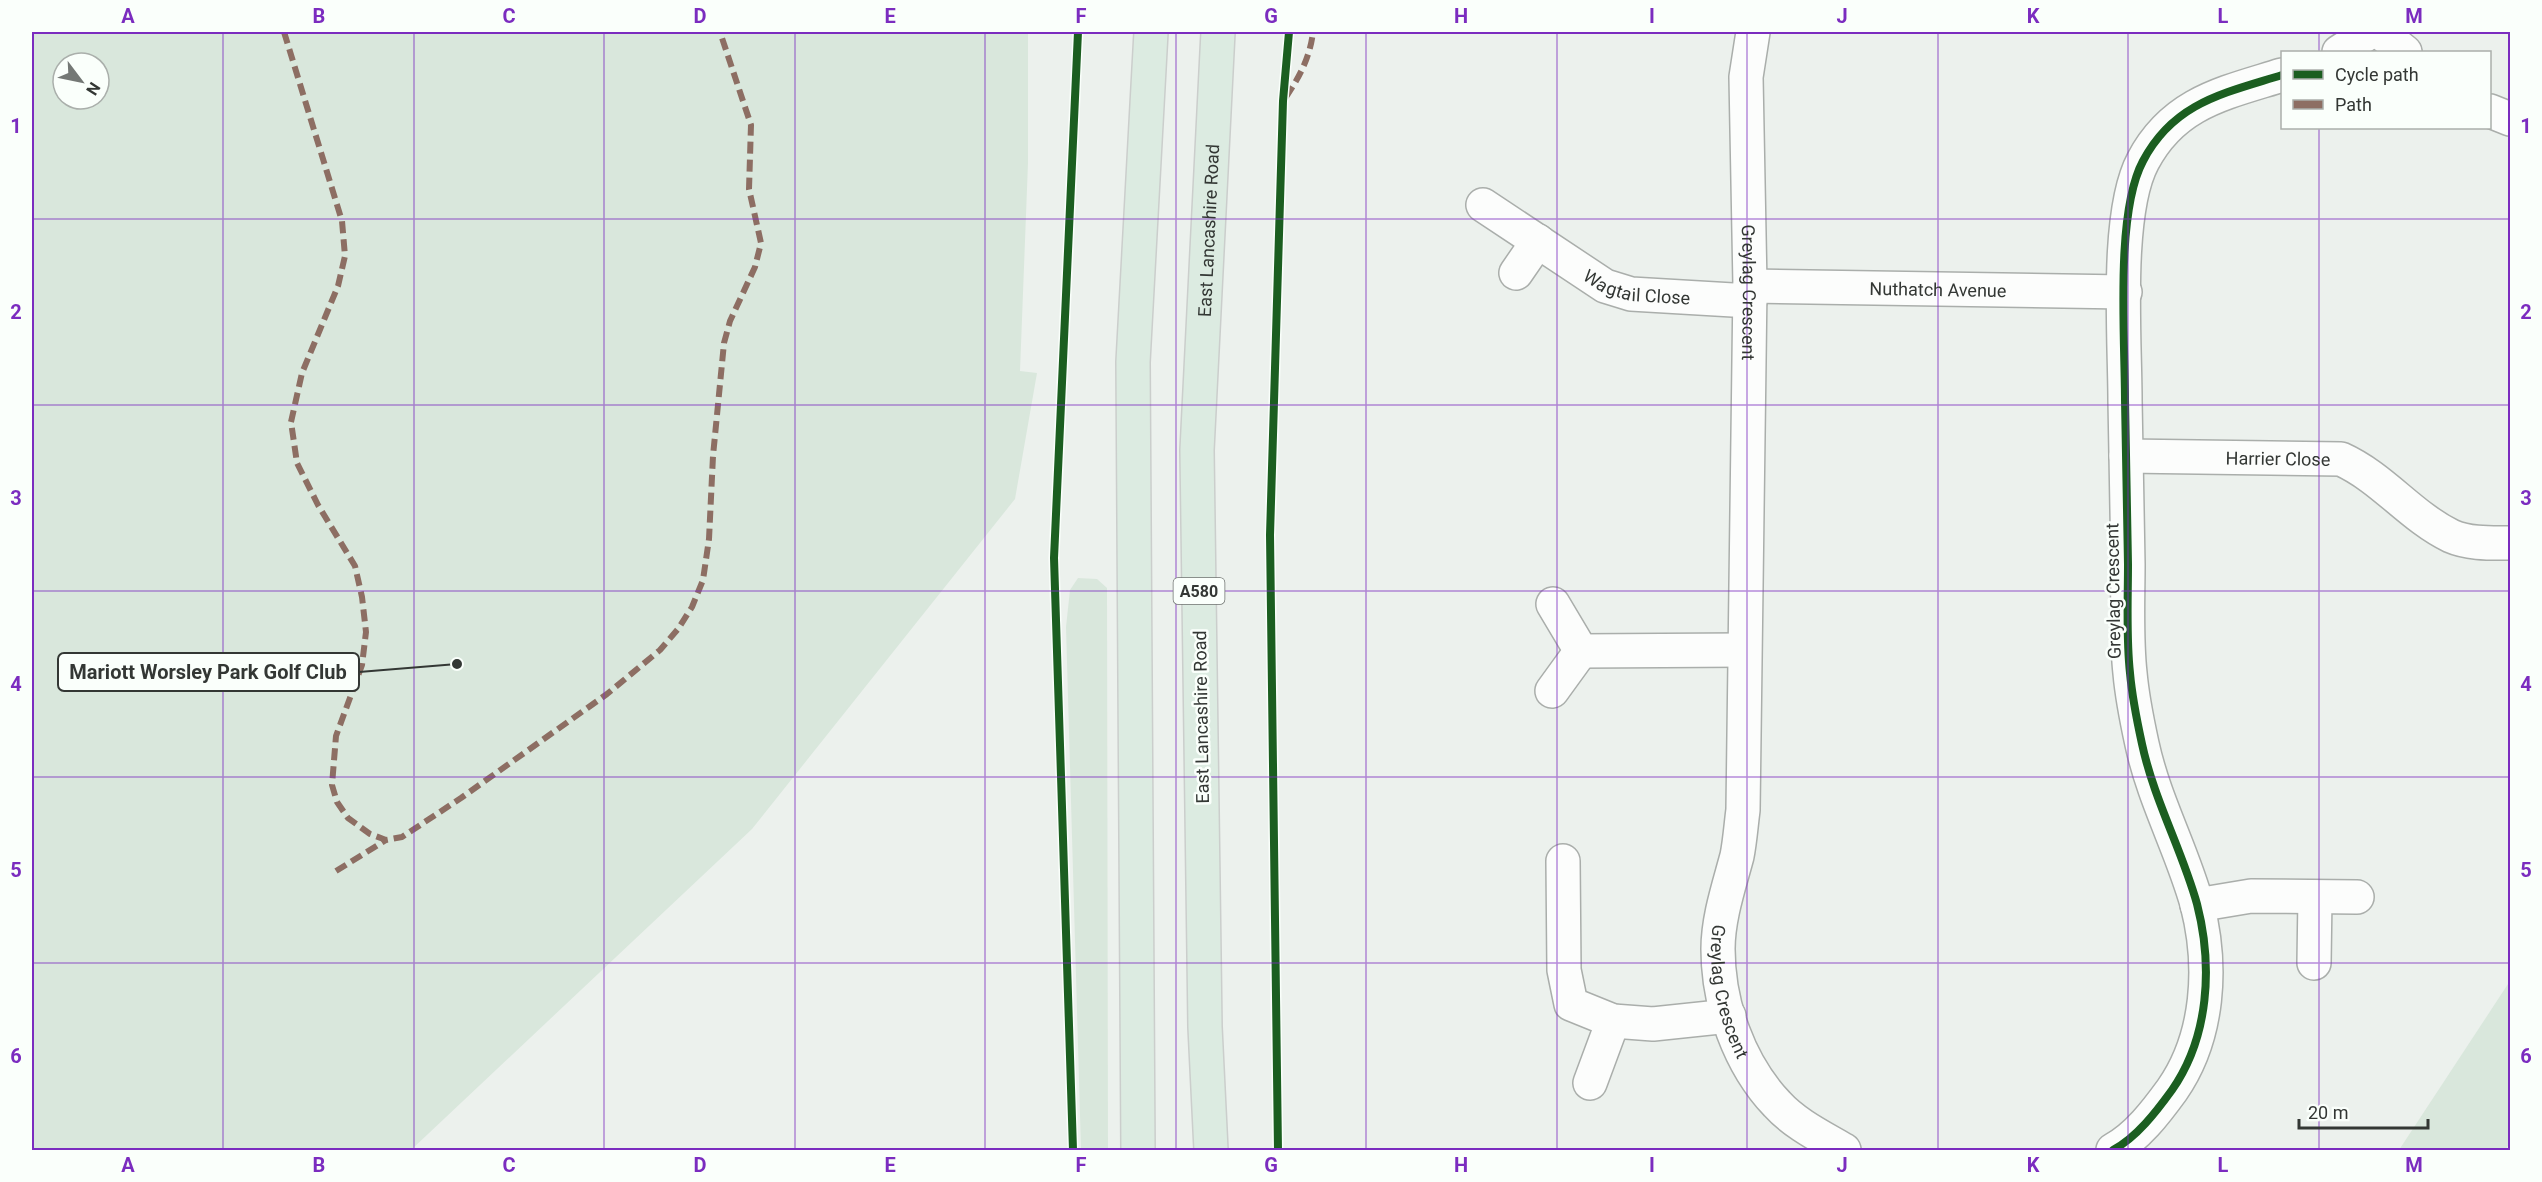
<svg xmlns="http://www.w3.org/2000/svg" width="2542" height="1182" viewBox="0 0 2542 1182" font-family="Roboto,sans-serif">
<style>
.green{fill:#d9e7dc;fill-rule:evenodd}
.lines{fill:none;stroke-linecap:round;stroke-linejoin:round}
.minor-casing{stroke:#aaaeab;stroke-width:36}
.highway-casing{stroke:#cbcecc;stroke-width:36}
.minor{stroke:#fcfdfc;stroke-width:33}
.highway{stroke:#dcebe1;stroke-width:33}
.quiet{stroke:#8d6e63;stroke-width:6;stroke-dasharray:12 6;stroke-linecap:butt}
.cycleway-casing{stroke:#fafffb;stroke-width:11}
.cycleway{stroke:#1b5e20;stroke-width:8}
.grid{fill:none;stroke:#7b2cbf;stroke-width:1.5;stroke-opacity:0.55}
.labels{text-anchor:middle;dominant-baseline:central;stroke-width:5;stroke-linejoin:round;paint-order:stroke}
.shield{fill:#fafffb;stroke:#6f7370;stroke-width:1.5}
.shield-label{font-size:16px;font-weight:bold;fill:#333734}
.street-label{font-size:18px;fill:#333734;stroke:#fafffb}
.leader{fill:none;stroke:#333734;stroke-width:2}
.callout-dot{fill:#333734;stroke:#fafffb;stroke-width:2}
.callout{fill:#fafffb;stroke:#333734;stroke-width:2}
.callout-label{font-size:20px;text-anchor:middle;font-weight:bold;fill:#333734}
.neatline{fill:none;stroke:#7b2cbf;stroke-width:2}
.grid-label{font-size:20px;text-anchor:middle;font-weight:bold;fill:#7b2cbf}
</style>
<rect width="100%" height="100%" fill="#ecf1ed"/>
<!-- green -->
<g class="green">
<path d="M32 32H1028V163L1020 371 1037 373 1015 499 752 829 411 1150H32ZM63 63H99V99H63Z"/>
<path d="M1078 578 1097 579 1107 588 1108 1150H1081L1066 627 1070 590Z"/>
<path d="M2510 981V1143L2505 1150H2399Z"/>
</g>
<g class="lines">
<defs>
<g id="minor">
<path id="s1" d="M1753 32 1746 77 1750 286 1743 810C1741 825 1740 841 1737 856 1729 886 1718 918 1718 949 1718 1004 1739 1064 1777 1104 1795 1124 1822 1137 1844 1150"/>
<path d="M2380 32 2405 52"/>
<path d="M2339 52 2370 32"/>
<path d="M2490 111 2510 119"/>
<path id="s2" d="M1483 205 1605 286 1631 294 1750 301"/>
<path d="M1516 273 1538 241"/>
<path id="s3" d="M1750 286 2125 292"/>
<path id="s4" d="M2126 456 2341 459C2383 478 2410 516 2451 536 2469 544 2491 543 2510 543"/>
<path d="M1553 604 1581 651 1744 650"/>
<path d="M1552 691 1581 651"/>
<path d="M1563 861 1564 970 1571 1004 1613 1021 1653 1024 1729 1016"/>
<path d="M2197 905 2251 896 2357 897"/>
<path d="M2314 963 2315 897"/>
<path d="M1590 1083 1613 1021"/>
<path d="M2113 1150C2137 1137 2156 1112 2172 1090 2209 1037 2213 966 2197 904 2182 850 2154 800 2142 744 2137 721 2132 696 2130 673 2126 637 2128 599 2128 564 2127 509 2126 455 2125 400 2125 339 2115 213 2143 161 2174 102 2225 93 2282 75"/>
</g>
<g id="highway">
<path d="M1138 1150 1133 362 1151 32"/>
<path id="s5" d="M1211 1150 1205 1027 1197 450 1218 32"/>
</g>
</defs>
<!-- minor casing -->
<use href="#minor" class="minor-casing"/>
<!-- highway casing -->
<use href="#highway" class="highway-casing"/>
<!-- minor -->
<use href="#minor" class="minor"/>
<!-- highway -->
<use href="#highway" class="highway"/>
<!-- quiet -->
<g class="quiet">
<path d="M284 32 342 221 345 256 338 286 302 373 291 422 297 463 318 505 355 566 362 597 366 632 362 665 336 736 332 785 337 802 348 818 370 834 386 840 402 837 461 798 607 694 660 650 678 629 692 607 703 580 709 539 713 456 724 343 730 321 755 267 761 243 749 189 751 125 720 32"/>
<path d="M1286 97C1300 76 1310 57 1313 32"/>
<path d="M336 871 386 840"/>
</g>
<defs>
<g id="cycleway">
<path d="M1073 1150 1054 558 1078 32"/>
<path d="M1278 1150 1270 535 1283 101 1289 32"/>
<path d="M2113 1150C2137 1137 2156 1112 2172 1090 2209 1037 2213 966 2197 904 2182 850 2154 800 2142 744 2137 721 2132 696 2130 673 2126 637 2128 599 2128 564 2127 509 2126 455 2125 400 2125 339 2115 213 2143 161 2174 102 2225 93 2282 75"/>
</g>
</defs>
<!-- cycleway casing -->
<use href="#cycleway" class="cycleway-casing"/>
<!-- cycleway -->
<use href="#cycleway" class="cycleway"/>
</g>
<!-- grid -->
<path class="grid" d="M223 32V1150M414 32V1150M604 32V1150M795 32V1150M985 32V1150M1176 32V1150M1366 32V1150M1557 32V1150M1747 32V1150M1938 32V1150M2128 32V1150M2319 32V52M2319 128V1150M32 219H2510M32 405H2510M32 591H2510M32 777H2510M32 963H2510"/>
<g class="labels">
<!-- shield labels -->
<rect class="shield" x="1173.5" y="578" width="51" height="26" rx="4.5"/>
<g class="shield-label">
<text x="1199" y="591">A580</text>
</g>
<!-- street labels -->
<g class="street-label">
<text stroke="none"><textPath href="#s5" startOffset="920">East Lancashire Road</textPath></text>
<text stroke="none"><textPath href="#s2" startOffset="178">Wagtail Close</textPath></text>
<text stroke="none"><textPath href="#s3" startOffset="188">Nuthatch Avenue</textPath></text>
<text stroke="none"><textPath href="#s1" startOffset="261">Greylag Crescent</textPath></text>
<text stroke="none"><textPath href="#s4" startOffset="152">Harrier Close</textPath></text>
<text transform="translate(2113 591) rotate(-91)">Greylag Crescent</text>
<text transform="translate(1201 717) rotate(-91)">East Lancashire Road</text>
<text stroke="none"><textPath href="#s1" startOffset="964">Greylag Crescent</textPath></text>
</g>
</g>
<!-- callouts -->
<path class="leader" d="M457 664L359 672"/>
<circle class="callout-dot" cx="457" cy="664" r="6"/>
<rect class="callout" x="58" y="653" width="301" height="38" rx="6"/>
<g class="callout-label">
<text x="208" y="679">Mariott Worsley Park Golf Club</text>
</g>
<!-- border -->
<rect width="2542" height="1182" fill="none" stroke="#fafffb" stroke-width="66"/>
<!-- legend -->
<rect x="2281" y="51" width="210" height="78" fill="#fafffb" stroke="#aaafab" stroke-width="1.5"/>
<rect x="2293" y="70" width="30" height="9" fill="#1b5e20" stroke="#aaafab" stroke-width="1.5"/>
<text x="2335" y="81" font-size="18" fill="#333734">Cycle path</text>
<rect x="2293" y="100" width="30" height="9" fill="#8d6e63" stroke="#aaafab" stroke-width="1.5"/>
<text x="2335" y="111" font-size="18" fill="#333734">Path</text>
<!-- north arrow -->
<g transform="translate(81 81) rotate(122)"><circle r="28" fill="#fafffb" stroke="#aaafab" stroke-width="1.5"/>
<path d="M0-4.5L10 22L0 15L-10 22Z" fill="#747875"/>
<text y="-9" font-size="16" font-weight="bold" text-anchor="middle" fill="#333734">N</text>
</g>
<!-- scale -->
<path d="M2299 1119v9h129v-9" fill="none" stroke="#333734" stroke-width="3"/>
<text x="2308" y="1119" font-size="18" fill="#333734" stroke="#fafffb" stroke-width="4.5" paint-order="stroke">20 m</text>
<rect x="33" y="33" width="2476" height="1116" class="neatline"/>
<g class="grid-label">
<text x="128" y="23">A</text>
<text x="319" y="23">B</text>
<text x="509" y="23">C</text>
<text x="700" y="23">D</text>
<text x="890" y="23">E</text>
<text x="1081" y="23">F</text>
<text x="1271" y="23">G</text>
<text x="1461" y="23">H</text>
<text x="1652" y="23">I</text>
<text x="1842" y="23">J</text>
<text x="2033" y="23">K</text>
<text x="2223" y="23">L</text>
<text x="2414" y="23">M</text>
<text x="16" y="133">1</text>
<text x="2526" y="133">1</text>
<text x="16" y="319">2</text>
<text x="2526" y="319">2</text>
<text x="16" y="505">3</text>
<text x="2526" y="505">3</text>
<text x="16" y="691">4</text>
<text x="2526" y="691">4</text>
<text x="16" y="877">5</text>
<text x="2526" y="877">5</text>
<text x="16" y="1063">6</text>
<text x="2526" y="1063">6</text>
<text x="128" y="1172">A</text>
<text x="319" y="1172">B</text>
<text x="509" y="1172">C</text>
<text x="700" y="1172">D</text>
<text x="890" y="1172">E</text>
<text x="1081" y="1172">F</text>
<text x="1271" y="1172">G</text>
<text x="1461" y="1172">H</text>
<text x="1652" y="1172">I</text>
<text x="1842" y="1172">J</text>
<text x="2033" y="1172">K</text>
<text x="2223" y="1172">L</text>
<text x="2414" y="1172">M</text>
</g>
</svg>
